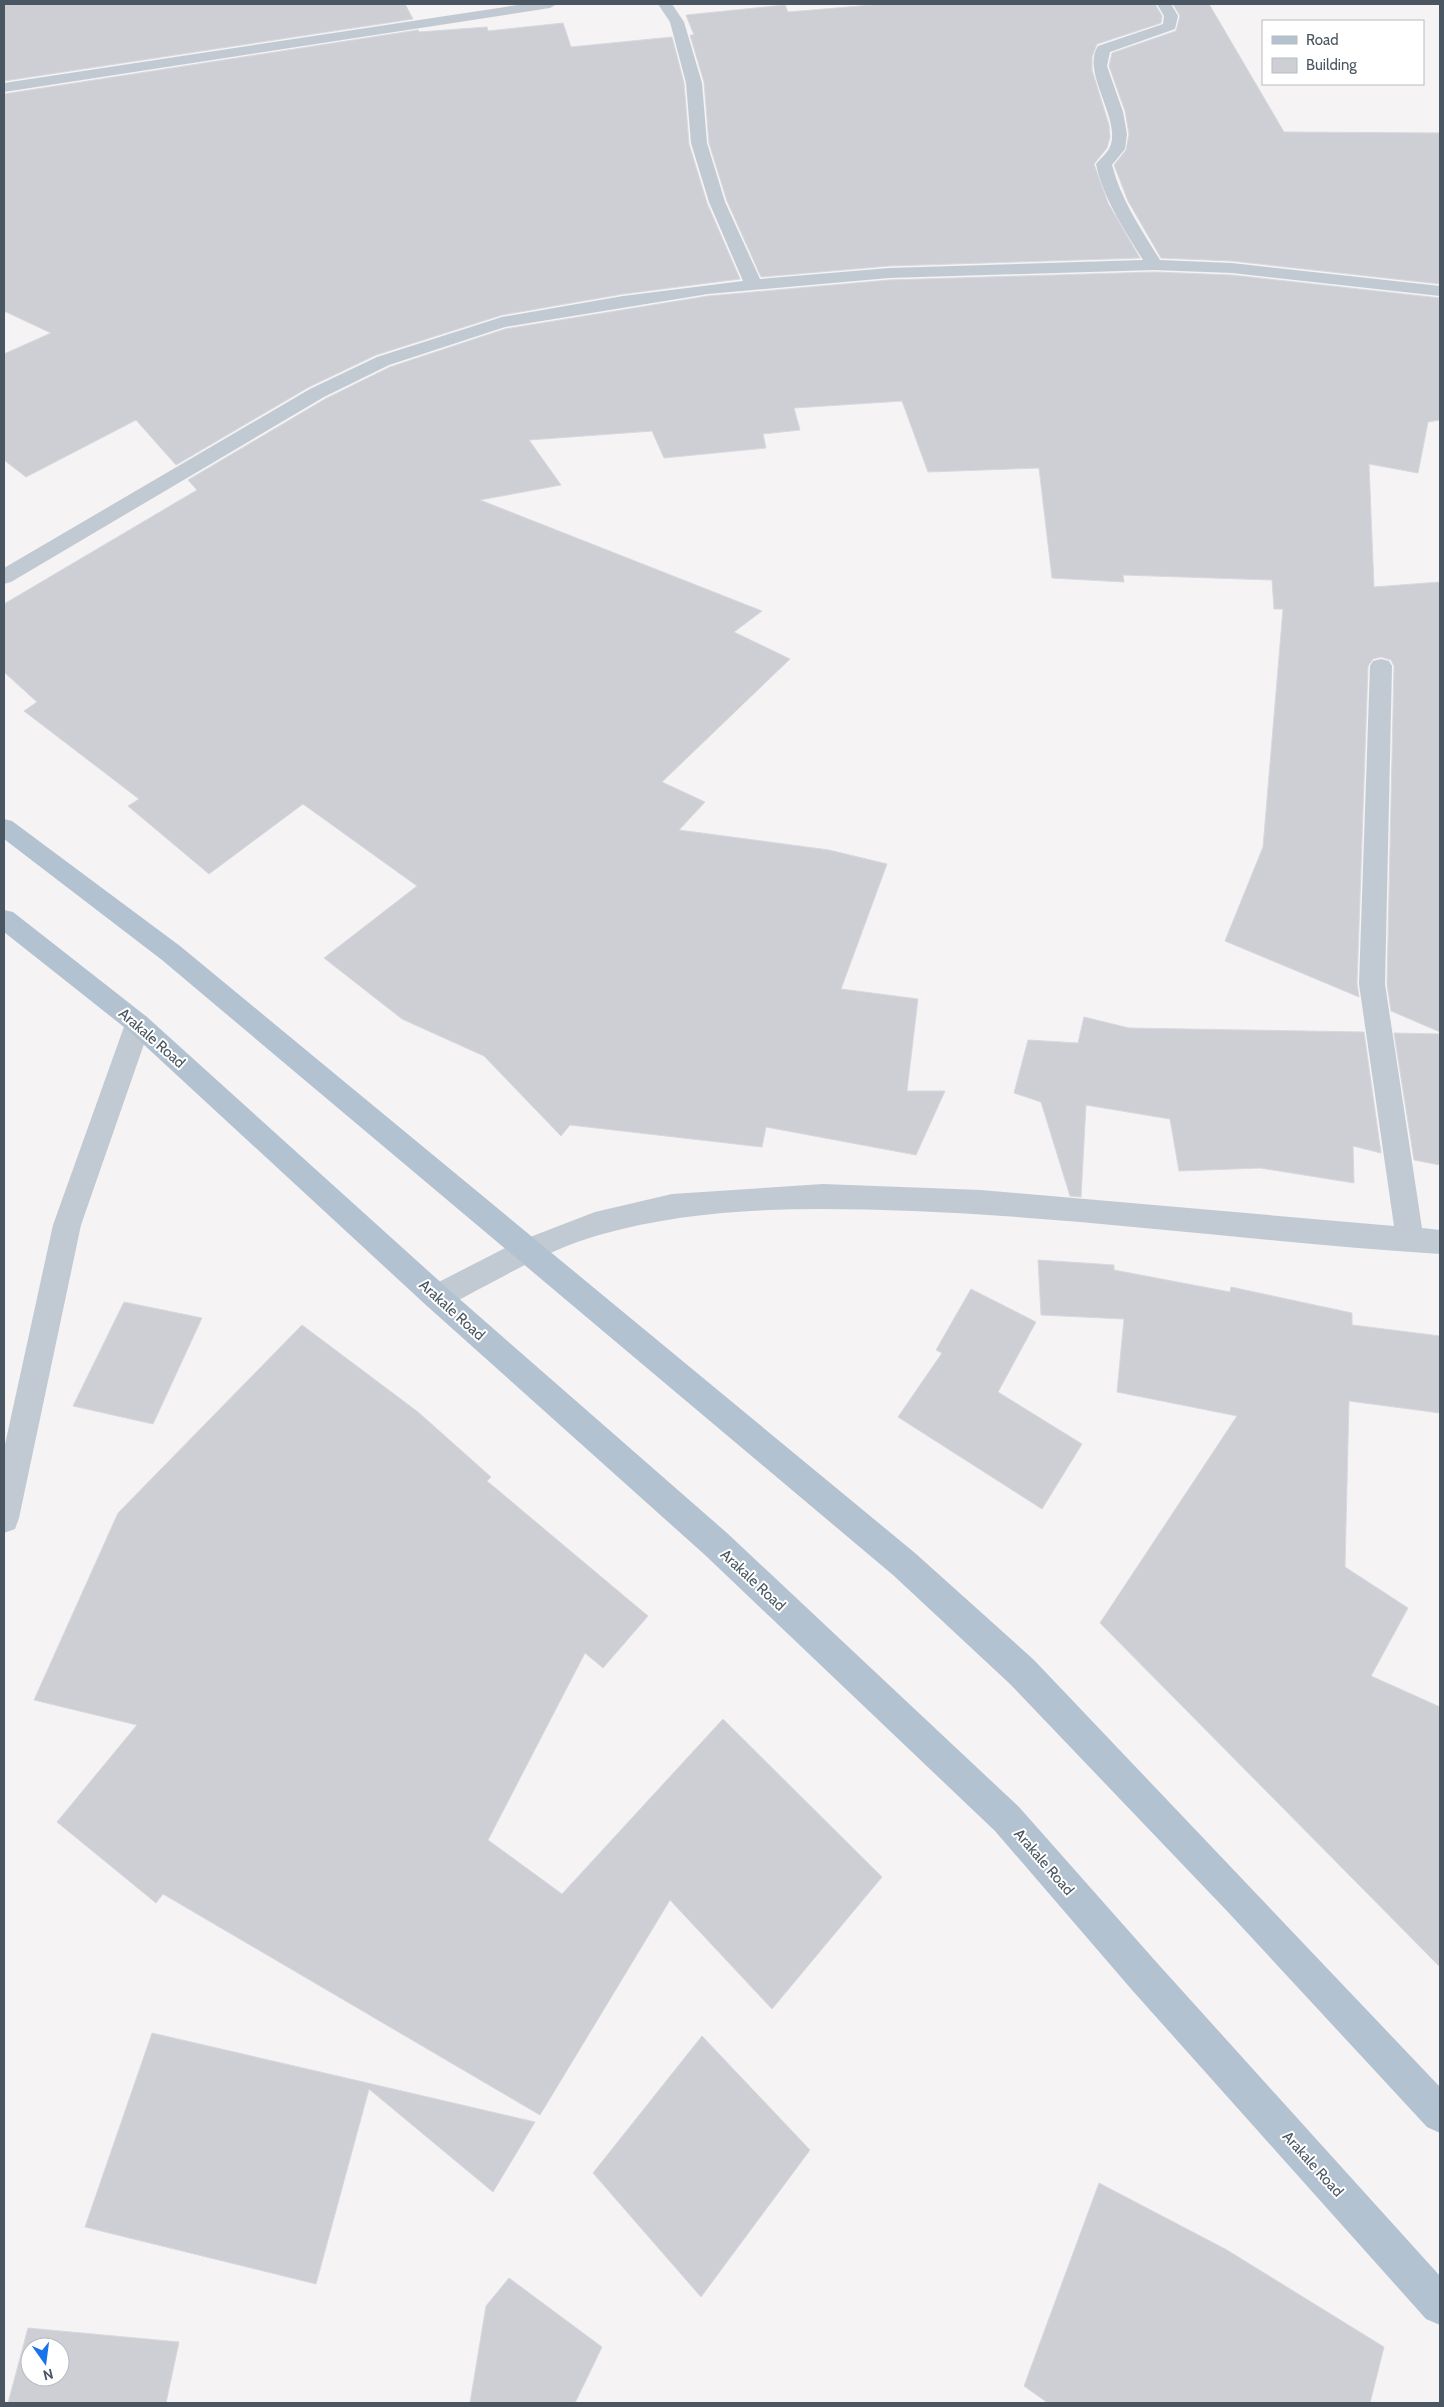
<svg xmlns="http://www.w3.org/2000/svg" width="1444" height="2407" viewBox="0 0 1444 2407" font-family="Cabin,sans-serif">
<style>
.building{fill:#cdcfd5;stroke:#d7d9de;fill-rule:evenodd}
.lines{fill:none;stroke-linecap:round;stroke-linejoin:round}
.minor{fill:#c1cad2;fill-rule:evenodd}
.major{fill:#b3c2d1;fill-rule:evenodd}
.labels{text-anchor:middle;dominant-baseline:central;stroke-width:4;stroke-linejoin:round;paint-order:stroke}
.street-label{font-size:15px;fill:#4a5661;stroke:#fff}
</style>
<rect width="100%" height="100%" fill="#f5f3f3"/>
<!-- building -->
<g class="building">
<path d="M4 4H405L413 19 4 81Z"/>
<path d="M884 4H1155L1162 16 1161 23 1097 44 1092 57V70L1109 125 1110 137 1107 148 1094 164 1108 203 1140 258 889 266 761 277 727 201 709 143 704 82 690 35H694L686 15 785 5 788 12Z"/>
<path d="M1173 4H1209L1284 132 1440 133V284L1232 261 1161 258 1128 201 1114 165 1126 150 1129 134 1125 111 1109 66 1112 53 1176 31 1180 16Z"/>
<path d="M563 23 571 47 672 37 684 83 689 144 707 203 740 279 623 294 502 315 376 355 309 387 176 465 136 420 26 477 4 460V354L51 333 4 311V94L418 30 419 32 487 27 488 31Z"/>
<path d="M1154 272 1232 275 1440 298V420L1428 422 1418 473 1369 464 1374 587 1440 582V1032L1391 1011 1387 984 1394 666 1391 660 1381 657 1373 659 1368 666 1357 984 1359 997 1225 941 1263 847 1283 609H1274L1272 580 1123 575 1124 582 1052 578 1039 468 928 472 902 401 794 408 800 430 763 434 766 448 664 458 652 431 529 440 561 485 480 500 762 611 734 632 790 659 662 782 705 802 679 830 829 850 887 864 841 989 918 999 907 1091H945L916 1155 766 1127 762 1147 570 1125 561 1136 484 1056 402 1019 324 958 417 886 303 804 209 874 128 806 139 799 24 711 37 702 4 672V604L197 490 188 480 325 399 390 367 505 329 708 296 889 280Z"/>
<path d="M1084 1017 1129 1028 1364 1032 1381 1153 1353 1146 1354 1183 1260 1168 1179 1171 1170 1119 1086 1105 1081 1197 1070 1196 1041 1102 1014 1093 1028 1040 1078 1043Z"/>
<path d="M1394 1033 1440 1034V1165L1414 1160Z"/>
<path d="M1038 1260 1114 1265V1270L1230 1292 1231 1287 1352 1313V1325L1440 1336V1413L1349 1401 1345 1567 1408 1608 1371 1676 1440 1707V1967L1100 1623 1237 1416 1117 1392 1124 1319 1041 1315Z"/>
<path d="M971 1289 1036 1322 998 1392 1082 1444 1042 1509 898 1417 942 1353 936 1350Z"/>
<path d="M124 1302 202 1318 153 1424 73 1406Z"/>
<path d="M302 1325 418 1412 491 1477 487 1481 648 1616 603 1668 585 1653 488 1840 562 1894 723 1719 882 1877 772 2009 670 1900 540 2115 163 1894 156 1903 57 1822 137 1725 34 1700 118 1513Z"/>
<path d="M152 2033 359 2081 535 2122 493 2192 369 2089 316 2284 85 2227Z"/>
<path d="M702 2036 810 2150 701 2297 593 2173Z"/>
<path d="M1099 2183 1227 2250 1384 2347 1370 2403H1048L1024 2386Z"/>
<path d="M509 2278 602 2347 575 2403H470L486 2306Z"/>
<path d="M28 2328 179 2342 166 2403H8ZM30 2347H60V2377H30Z"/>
</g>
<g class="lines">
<!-- minor -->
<g class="minor">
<path d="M524 4H557L550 8 4 92V83Z"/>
<path d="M658 4H672L684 22 702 83 707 143 725 202 760 279 889 268 1143 260C1124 229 1104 200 1096 164 1100 159 1106 154 1109 149 1124 121 1080 73 1098 46L1163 24 1164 16 1157 4H1171L1178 16 1175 29 1110 52 1107 66 1123 112 1127 134 1125 149 1112 165C1121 200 1141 229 1160 260L1232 263 1440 286V296L1232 273 1154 270 889 278 708 294 505 327 389 365 324 397 11 582 4 584V568L310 389 377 357 502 317 623 296 743 281 709 202 691 143 686 83 670 22Z"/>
<path d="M1381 659 1389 661 1392 666 1385 984 1422 1228 1440 1230V1254C1265 1243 1089 1218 913 1211 808 1207 700 1206 599 1235 546 1250 496 1281 447 1306L437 1310 427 1306 423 1297 427 1288 517 1242 595 1212 672 1194 823 1184 981 1190 1394 1226 1359 984 1370 666 1373 661Z"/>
<path d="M138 1014 147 1017 151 1024 81 1225 19 1518 15 1529 4 1533V1449L53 1225 125 1024 129 1017Z"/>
</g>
<!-- major -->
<g class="major">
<path d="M4 819 12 821 180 946 915 1553 1034 1660 1440 2087V2133L1427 2127 1227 1911 1010 1684 893 1575 162 960 4 839Z"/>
<path d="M4 910 13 912 147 1017 447 1288 727 1533 1019 1807 1158 1964 1440 2276V2325L1426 2319 1132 1990 995 1831 705 1555 427 1306 129 1031 4 932Z"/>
</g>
</g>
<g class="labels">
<!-- street labels -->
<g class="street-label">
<text transform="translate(152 1038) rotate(41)">Arakale Road</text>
<text transform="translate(452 1310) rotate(42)">Arakale Road</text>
<text transform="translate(753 1580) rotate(43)">Arakale Road</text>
<text transform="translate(1044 1862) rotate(49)">Arakale Road</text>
<text transform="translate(1313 2164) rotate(48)">Arakale Road</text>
</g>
</g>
<!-- border -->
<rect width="1444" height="2407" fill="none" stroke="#4a5661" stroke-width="10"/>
<!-- legend -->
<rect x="1262" y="20" width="162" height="65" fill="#ffffff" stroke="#b7bbc0"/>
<rect x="1272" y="36" width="25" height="8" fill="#b3c2d1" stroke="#b7bbc0"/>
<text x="1306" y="45" font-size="15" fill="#4a5661">Road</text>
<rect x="1272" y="58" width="25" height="15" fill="#cdcfd5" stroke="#b7bbc0"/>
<text x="1306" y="70" font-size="15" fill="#4a5661">Building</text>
<!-- north arrow -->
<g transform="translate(45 2362) rotate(166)"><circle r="24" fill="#ffffff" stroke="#b7bbc0"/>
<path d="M0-4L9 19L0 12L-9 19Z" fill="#1a73e8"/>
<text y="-8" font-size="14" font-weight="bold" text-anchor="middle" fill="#4a5661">N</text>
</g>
</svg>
